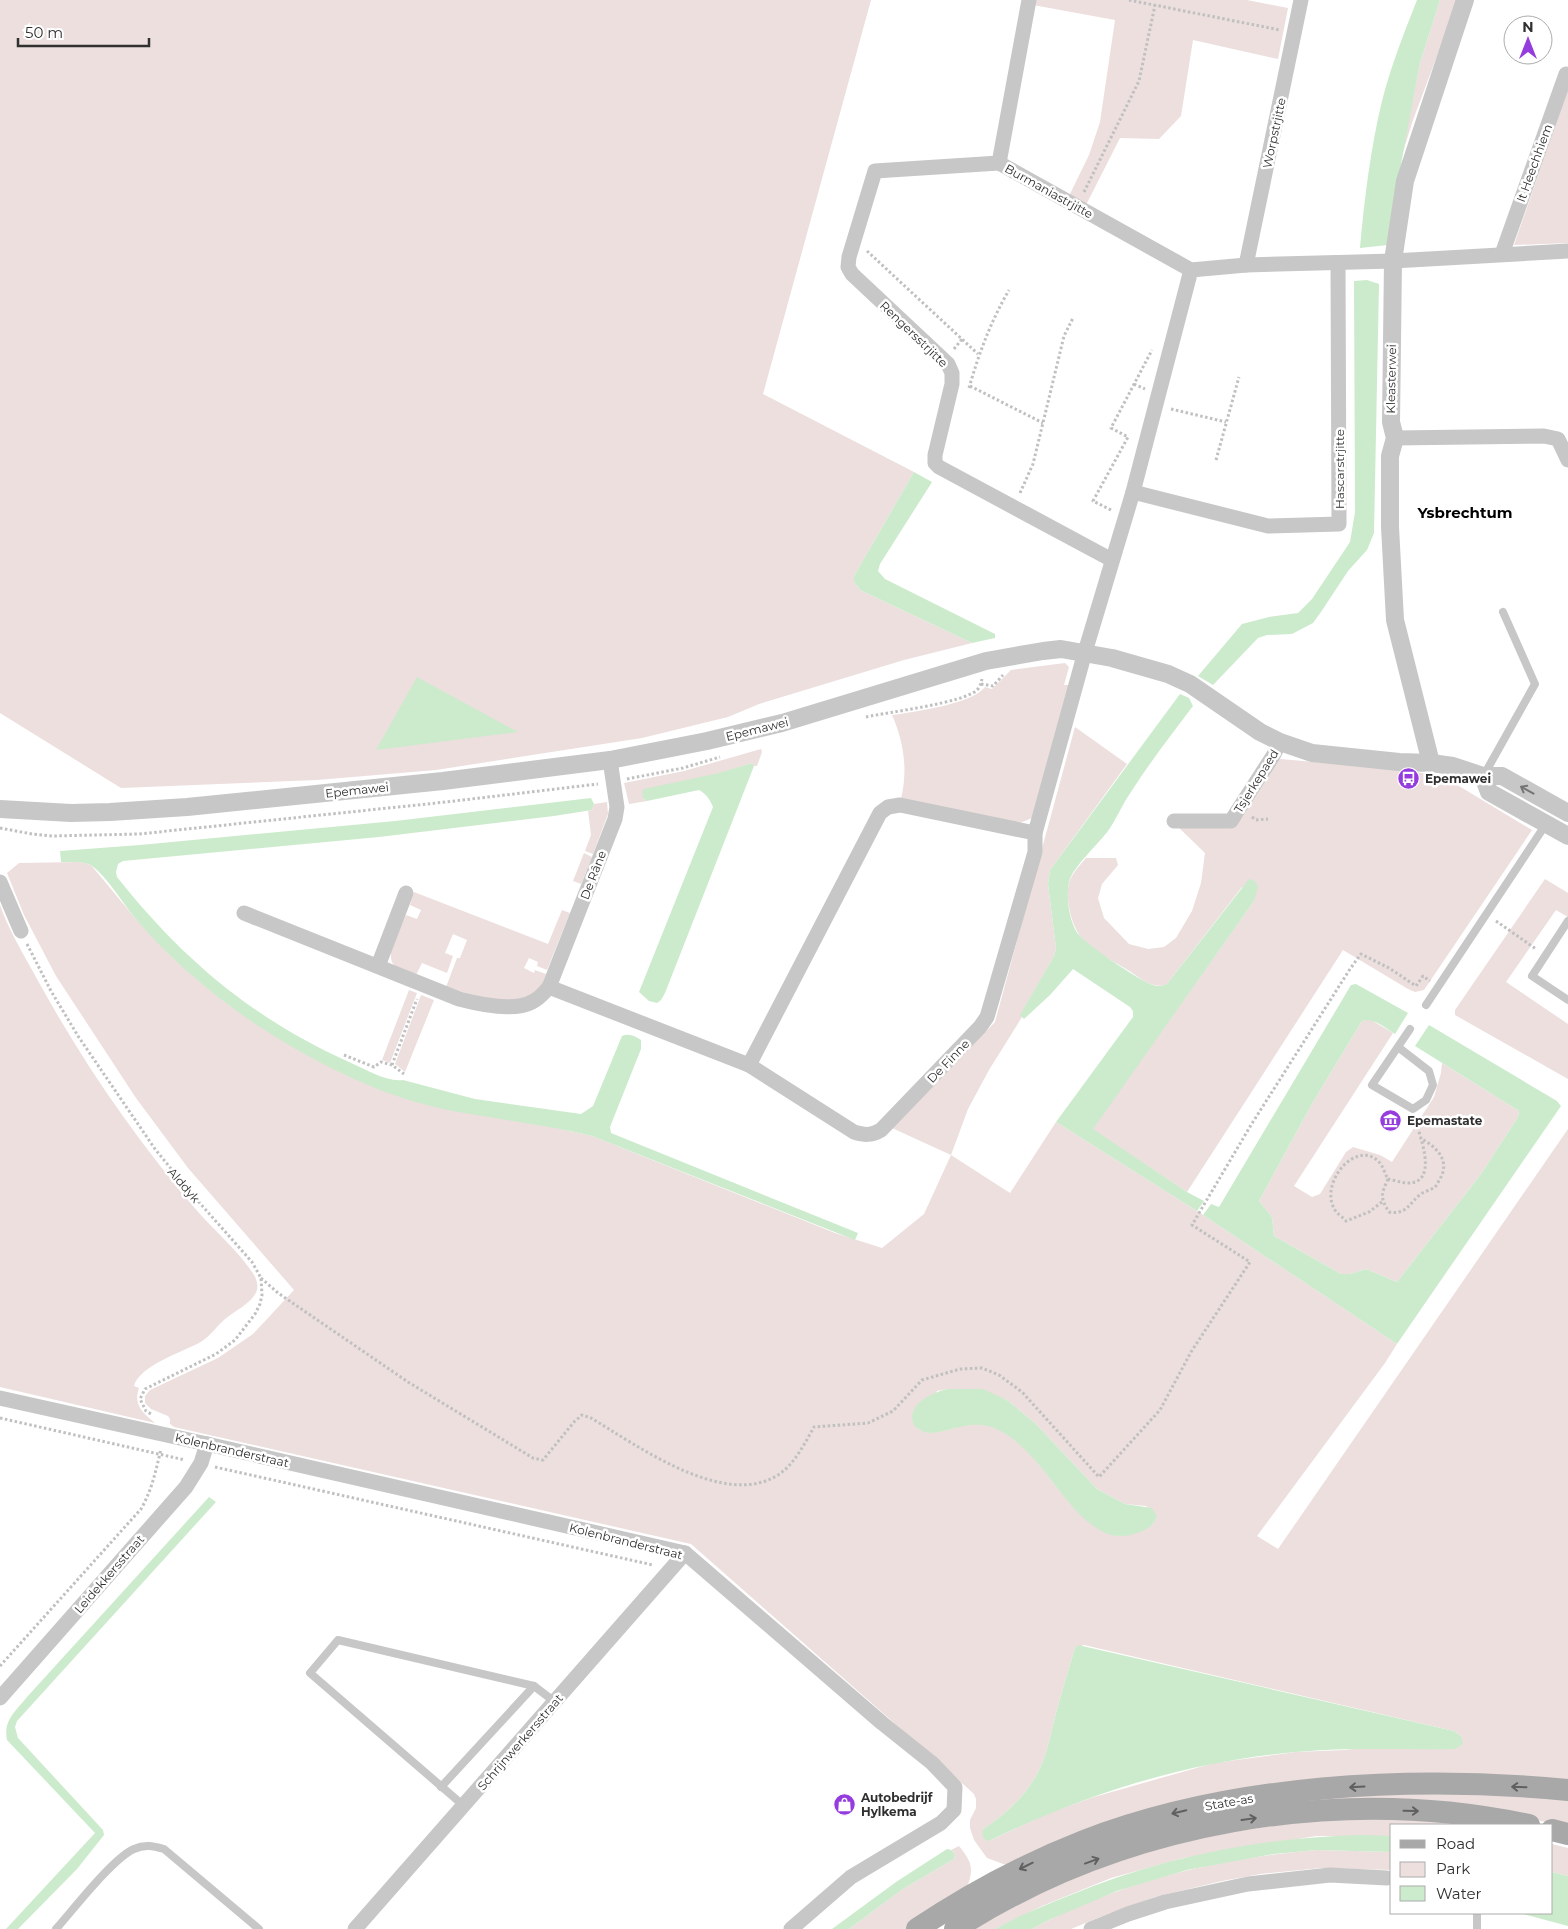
<svg xmlns="http://www.w3.org/2000/svg" width="1568" height="1929" viewBox="0 0 1568 1929" font-family="Montserrat,sans-serif">
<style>
.green{fill:#ecdfde;fill-rule:evenodd}
.water{fill:#ccebcc}
.lines{fill:none;stroke-linecap:round;stroke-linejoin:round}
.path{stroke:#c0c0c0;stroke-width:3;stroke-dasharray:2.5 2.5;stroke-linecap:butt}
.service{stroke:#c7c7c7;stroke-width:8}
.minor{stroke:#c7c7c7;stroke-width:15}
.tertiary{stroke:#c7c7c7;stroke-width:18}
.primary{stroke:#a8a8a8;stroke-width:22}
.oneway{stroke:#747474}
.oneway2{stroke:#606060}
.labels{text-anchor:middle;dominant-baseline:central;stroke-width:5;stroke-linejoin:round;paint-order:stroke}
.street-label{font-size:12px;fill:#303030;stroke:#fff}
.poi-label{font-size:12px;font-weight:bold;fill:#303030;stroke:#fff;text-anchor:start}
.quarter-label{font-size:15px;font-weight:bold;fill:#000;stroke:#fff}
</style>
<rect width="100%" height="100%" fill="#fff"/>
<!-- green -->
<g class="green">
<path d="M0 0H871L763 394 914 472 854 576V582L860 590 972 643 904 660 759 704 728 717 642 738 436 770 317 780 121 788 0 713Z"/>
<path d="M1036 0H1247L1288 8 1278 59 1193 40 1181 116 1159 139 1120 138 1086 205 1069 196 1089 155 1100 122 1115 20 1033 5Z"/>
<path d="M1440 0H1458L1413 120 1401 158 1420 63Z"/>
<path d="M1568 91V243L1514 245 1567 92Z"/>
<path d="M1065 663 1069 667 1064 685H1069L1032 818 1020 823 901 799C908 770 904 742 892 715 914 712 972 704 985 687L992 689 1011 670Z"/>
<path d="M1075 727 1127 764 1050 870 1048 884 1056 948 1054 956 1021 1014 1022 1017 989 1070 968 1109 951 1155 1010 1193 1056 1122 1197 1211 1397 1344 1385 1363 1257 1536 1278 1549 1568 1129V1784L1399 1779 1006 1865 987 1858 974 1840 970 1828V1820L976 1808V1799L974 1794 943 1766 691 1544 174 1427 170 1424V1419L168 1416 151 1409 145 1403V1396L150 1390 218 1358 253 1334 294 1290 188 1168 136 1098 56 976 24 915 7 873 19 863 80 862 91 865 135 918 175 960 230 1006 307 1054 358 1080 392 1093 442 1108 557 1128 592 1136 835 1233 882 1248 924 1214 951 1155 892 1128 995 1022ZM948 1389H975L1007 1400 1035 1423 1097 1489 1125 1504 1146 1506 1157 1517 1153 1524 1118 1536C1071 1526 1048 1462 1010 1436 999 1429 987 1423 974 1424 953 1425 935 1440 915 1427L937 1391ZM1084 1645 1454 1731 1461 1736 1345 1750 1296 1752 1214 1763 1094 1797 1046 1814 989 1841 983 1829C1005 1815 1026 1796 1038 1772 1047 1755 1050 1736 1055 1717 1061 1694 1068 1671 1075 1648Z"/>
<path d="M761 749 762 752 757 766H754L752 763 643 798 647 801 629 804 624 783 684 771Z"/>
<path d="M1280 759 1385 768 1431 774 1454 783 1532 830 1424 990 1415 992 1408 989 1343 950 1187 1192 1092 1129 1254 901 1242 887 1167 984C1153 991 1138 976 1126 969 1111 960 1094 951 1082 938 1071 927 1064 894 1070 880 1074 871 1080 865 1086 858H1116L1118 865 1102 884 1098 898 1104 918 1129 944 1148 949 1164 947 1176 938 1192 911 1201 883 1205 853 1174 823 1242 818Z"/>
<path d="M607 802 608 814 593 854 585 851 591 835 588 811 592 810 594 804Z"/>
<path d="M584 853 592 857 581 884 573 881Z"/>
<path d="M1545 879 1568 893V917L1556 910 1506 982 1568 1024V1079L1455 1015V1010Z"/>
<path d="M414 892 548 944 562 910 570 913 547 970 537 966 538 962 529 958 524 968 534 973 535 970 546 974C544 978 543 984 540 988 522 1012 468 994 446 987L457 958H460L467 940 453 934 445 953 453 956 447 973 422 963 416 975C410 972 399 969 394 965 384 955 401 926 406 915L417 919 421 910 410 905Z"/>
<path d="M0 905C9 931 24 955 37 979 83 1063 137 1141 199 1213 216 1232 241 1254 254 1275 257 1280 258 1285 257 1290 253 1303 234 1311 224 1320 216 1327 209 1338 199 1343 182 1352 139 1366 134 1386L139 1388C133 1405 143 1413 155 1423L0 1387Z"/>
<path d="M409 990 417 993 390 1063 382 1060Z"/>
<path d="M421 995 434 1000 405 1072 395 1064Z"/>
<path d="M1367 1019 1373 1021 1393 1033 1294 1186 1312 1197 1320 1194 1346 1152 1353 1147 1380 1155 1392 1162 1434 1097 1441 1073 1442 1063 1519 1111 1518 1117 1481 1174 1397 1282 1366 1269 1350 1274H1341L1274 1236 1272 1217 1259 1201 1313 1102 1362 1021Z"/>
<path d="M1348 1792 1568 1795V1827L1518 1816 1386 1804 1052 1860Z"/>
<path d="M1349 1815 1477 1825H1392V1836H1316L1184 1858 1111 1878 1042 1906 995 1929H965L1061 1879 1176 1840Z"/>
<path d="M1552 1844 1568 1848V1876L1552 1872Z"/>
<path d="M959 1846C973 1863 974 1870 966 1890L906 1929H849L903 1889 954 1859 955 1854 951 1850Z"/>
<path d="M1317 1850 1392 1852V1870L1321 1868 1260 1874 1222 1881 1155 1897 1100 1917 1071 1929H1032C1119 1882 1219 1858 1317 1850Z"/>
</g>
<!-- water -->
<g class="water">
<path d="M1417 0H1440L1420 63 1395 196 1388 245 1360 248C1364 201 1371 146 1382 101 1391 66 1404 33 1417 0Z"/>
<path d="M1367 280 1379 284 1374 533 1367 550 1348 571 1321 612 1313 623 1292 634 1267 635 1258 638 1213 685 1198 676 1242 624 1269 617 1298 613 1312 599 1350 542 1355 512 1354 281Z"/>
<path d="M914 472 932 482 880 564 878 571 885 579 995 634V638L972 643 860 590 854 582V576Z"/>
<path d="M417 677 518 732 376 750Z"/>
<path d="M1180 694 1189 698 1193 706C1172 734 1150 762 1131 792 1123 803 1118 816 1110 828 1100 843 1073 866 1069 882 1066 897 1069 918 1076 931 1082 942 1140 981 1153 985 1159 987 1162 986 1167 984L1249 879 1255 881 1258 887 1254 901 1093 1129 1187 1192 1204 1201 1197 1211 1056 1122 1133 1017V1011L1130 1007 1073 969 1050 995 1024 1019 1020 1015 1054 956 1056 948 1048 884 1050 870Z"/>
<path d="M752 763 754 766 665 993 661 1000 657 1003 649 1001 639 992 713 807C710 799 706 794 699 790L647 801 643 798 642 792 644 789 719 773Z"/>
<path d="M591 798 594 804 592 810 554 816 379 837 123 861 118 864 116 872 117 877C182 959 253 1019 349 1062 365 1069 386 1082 403 1080L475 1099 581 1114 593 1106 622 1036C629 1033 635 1036 641 1040V1049L610 1127 611 1133 858 1233 855 1240 592 1136C543 1124 493 1119 443 1109 360 1092 257 1033 194 977 173 959 153 939 135 918 121 901 109 879 91 865L80 862H61L60 851 140 845 395 821Z"/>
<path d="M1356 984 1408 1013 1395 1034C1385 1028 1374 1017 1362 1021L1313 1102 1259 1201 1272 1217 1274 1236 1341 1274H1350L1366 1269 1397 1282 1481 1174 1518 1117 1519 1111 1415 1046 1429 1025 1557 1101 1561 1106 1397 1344 1203 1215 1211 1204 1219 1207 1351 985Z"/>
<path d="M948 1389H983L1007 1400 1035 1423 1097 1489 1125 1504 1152 1508 1157 1517C1153 1526 1147 1530 1137 1533 1129 1536 1120 1537 1111 1535 1066 1521 1043 1448 994 1428 972 1419 953 1431 931 1433L924 1432 915 1427C903 1406 932 1392 948 1389Z"/>
<path d="M209 1497 216 1502 17 1721 15 1727 18 1738 103 1830 104 1835 77 1869 18 1929H6L95 1833 7 1740C3 1720 16 1711 27 1697Z"/>
<path d="M1078 1645 1454 1731 1461 1736 1463 1744 1455 1749C1402 1750 1349 1747 1296 1752 1190 1761 1084 1794 989 1841L985 1840 982 1835 983 1829C1005 1815 1026 1796 1038 1772 1047 1755 1050 1736 1055 1717 1061 1694 1068 1671 1075 1648Z"/>
<path d="M1364 1835 1392 1836V1852L1317 1850 1274 1854 1187 1870 1117 1891 1049 1920 1032 1929H995C1018 1916 1043 1906 1068 1896 1162 1857 1263 1837 1364 1835Z"/>
<path d="M947 1849 951 1850 955 1854 954 1859 903 1889 849 1929H832L896 1882Z"/>
<path d="M1552 1872 1568 1876V1926L1519 1913H1552Z"/>
</g>
<g class="lines">
<!-- path -->
<g class="path">
<path d="M1129 0 1280 30"/>
<path d="M1084 192 1139 81 1155 5"/>
<path d="M867 251 978 354"/>
<path d="M954 349 962 339"/>
<path d="M1134 384 1145 389"/>
<path d="M970 386 1043 423"/>
<path d="M969 388C979 353 991 321 1009 290"/>
<path d="M1171 409 1226 422"/>
<path d="M1216 460 1239 377"/>
<path d="M1020 493 1033 464 1064 336 1073 318"/>
<path d="M1111 510 1093 501 1128 437 1111 428 1152 350"/>
<path d="M981 684 993 686 1003 675"/>
<path d="M866 717C889 712 963 703 977 690 980 687 981 683 982 679"/>
<path d="M627 779 683 768 720 757"/>
<path d="M1252 817 1256 820 1268 819"/>
<path d="M0 828 32 834 52 836 139 834 446 802 598 784"/>
<path d="M1496 921 1536 949"/>
<path d="M27 944 51 991 78 1036 155 1149 190 1192 252 1262 261 1278 262 1295 260 1304 255 1314 235 1340 216 1354 145 1389 140 1399 146 1411 151 1414"/>
<path d="M344 1055 374 1067 381 1062 392 1065 404 1074"/>
<path d="M392 1065 417 999"/>
<path d="M1388 1179C1381 1194 1380 1198 1389 1212 1407 1215 1409 1203 1421 1194 1425 1191 1431 1190 1435 1187 1437 1185 1439 1180 1441 1177 1450 1159 1435 1146 1420 1138"/>
<path d="M1388 1179C1394 1180 1401 1183 1408 1183 1439 1183 1420 1136 1415 1119"/>
<path d="M1382 1202 1369 1212 1346 1221C1343 1217 1337 1214 1335 1210 1318 1183 1357 1138 1379 1162 1383 1166 1385 1174 1388 1179"/>
<path d="M261 1278 278 1293 408 1382 533 1458 543 1460 574 1422 582 1415 591 1418C638 1446 724 1509 778 1475 794 1465 805 1443 814 1427L868 1423 893 1411 922 1380 960 1369 982 1368 999 1375 1022 1392 1099 1477 1160 1410 1191 1352 1250 1262 1192 1225 1251 1125 1350 969 1361 954 1389 968 1416 986 1423 976 1430 981"/>
<path d="M0 1418 185 1460"/>
<path d="M215 1467 653 1565"/>
<path d="M0 1666 141 1509C152 1490 156 1470 161 1449"/>
</g>
<!-- service -->
<g class="service">
<path d="M1484 775 1535 684 1503 612"/>
<path d="M1568 921 1532 976 1568 1000"/>
<path d="M1426 1005 1546 824"/>
<path d="M1398 1047 1429 1071 1433 1085 1426 1100 1413 1109 1372 1085 1410 1029"/>
<path d="M441 1787 534 1686"/>
<path d="M464 1806 310 1673 338 1640 534 1686 555 1702"/>
<path d="M56 1929C73 1910 113 1858 134 1849 145 1844 153 1846 164 1849L259 1929"/>
<path d="M1477 1929V1913"/>
</g>
<!-- minor -->
<g class="minor">
<path d="M1029 0 999 163 1191 270"/>
<path d="M999 163 875 171 849 257 848 267 852 274 948 364 952 373V384L935 455V463L939 467 1112 560"/>
<path d="M1502 254 1566 74 1568 75"/>
<path d="M1246 265 1301 0"/>
<path d="M1395 438 1544 436 1558 439 1568 460"/>
<path d="M1133 492 1268 526 1339 524 1338 263"/>
<path d="M1174 821H1231L1273 756 1280 742"/>
<path d="M0 882 21 931"/>
<path d="M244 913 459 999C478 1004 513 1012 532 1002 539 999 544 993 549 987L615 819 617 807 610 760"/>
<path d="M378 966 406 893"/>
<path d="M549 987 749 1065 854 1132C864 1135 871 1136 881 1130L980 1027 987 1017 1035 852V833L1085 652 1133 492 1191 270 1246 265 1393 261 1568 251"/>
<path d="M749 1065 880 813 888 807 900 805 1035 833"/>
<path d="M0 1398 207 1444 685 1553 882 1723 932 1763 955 1787 954 1810 941 1823 851 1877 791 1929"/>
<path d="M0 1698 186 1487 201 1463 207 1444"/>
<path d="M355 1929 685 1553"/>
<path d="M1091 1929 1128 1914 1165 1902 1248 1884 1330 1875 1387 1878"/>
</g>
<!-- tertiary -->
<g class="tertiary">
<path d="M1431 763 1395 620 1390 527V456L1395 438 1391 422 1393 261 1405 181 1465 0"/>
<path d="M1483 776 1489 792 1568 836"/>
<path d="M0 809 71 813 110 812 187 807 443 781 610 760 707 741 782 723 986 661 1043 651 1061 649 1112 658 1168 674 1190 684 1260 732 1280 742 1312 753 1399 762 1431 763 1453 766 1483 776H1502L1568 813"/>
</g>
<!-- primary -->
<g class="primary">
<path d="M1552 1830 1568 1834"/>
<path d="M917 1929C969 1894 1025 1864 1084 1841 1231 1784 1412 1775 1568 1790"/>
<path d="M955 1929C1121 1822 1336 1784 1529 1825"/>
</g>
</g>
<!-- one-way arrows -->
<defs><path id="oneway-shaft" d="M-6 0H5M1.5-3L5.5 0L1.5 3" fill="none" stroke-width="1.6" stroke-linecap="round" stroke-linejoin="round" transform="scale(1.25)"/></defs>
<use class="oneway" href="#oneway-shaft" transform="translate(1527 790) rotate(-151)"/>
<g class="oneway2">
<use href="#oneway-shaft" transform="translate(1357 1787) rotate(177)"/>
<use href="#oneway-shaft" transform="translate(1519 1787) rotate(-178)"/>
<use href="#oneway-shaft" transform="translate(1411 1811) rotate(1)"/>
<use href="#oneway-shaft" transform="translate(1179 1812) rotate(166)"/>
<use href="#oneway-shaft" transform="translate(1249 1819) rotate(-8)"/>
<use href="#oneway-shaft" transform="translate(1092 1861) rotate(-20)"/>
<use href="#oneway-shaft" transform="translate(1026 1866) rotate(154)"/>
</g>
<!-- icons -->
<defs>
<symbol id="bus-disc" viewBox="-11 -11 22 22"><circle r="9.5" fill="#943cdd" stroke="#fff"/><path d="M-5-6H5V4H4V6H2V4H-2V6H-4V4H-5ZM-3.5-4V0h7V-4ZM-3.5 1.2v1.5H-2V1.2ZM2 1.2v1.5H3.5V1.2Z" fill="#fff"/></symbol>
<symbol id="museum-disc" viewBox="-11 -11 22 22"><circle r="9.5" fill="#943cdd" stroke="#fff"/><path d="M0-6L6-3V-2H-6V-3ZM-5-1h2V3h-2ZM-1-1h2V3h-2ZM3-1h2V3H3ZM-6 4H6V6H-6Z" fill="#fff"/></symbol>
<symbol id="shop-disc" viewBox="-11 -11 22 22"><circle r="9.5" fill="#943cdd" stroke="#fff"/><path d="M-5-2.5h2.3a2.7 3.5 0 0 1 5.4 0H5L5.5 6h-11ZM-1.5-2.5h3a1.5 2.3 0 0 0-3 0Z" fill="#fff"/></symbol>
</defs>
<g fill-rule="evenodd">
<use href="#bus-disc" x="1396" y="766" width="25" height="25"/>
<use href="#museum-disc" x="1378" y="1108" width="25" height="25"/>
<use href="#shop-disc" x="832" y="1792" width="25" height="25"/>
</g>
<g class="labels">
<!-- street labels -->
<g class="street-label">
<text transform="translate(1274 133) rotate(-78)">Worpstrjitte</text>
<text transform="translate(1534 163) rotate(-70)">It Heechhiem</text>
<text transform="translate(1049 191) rotate(29)">Burmaniastrjitte</text>
<text transform="translate(914 334) rotate(44)">Rengersstrjitte</text>
<text transform="translate(1391 379) rotate(-89)">Kleasterwei</text>
<text transform="translate(1339 469) rotate(-90)">Hascarstrjitte</text>
<text transform="translate(757 729) rotate(-14)">Epemawei</text>
<text transform="translate(1256 781) rotate(-58)">Tsjerkepaed</text>
<text transform="translate(357 790) rotate(-6)">Epemawei</text>
<text transform="translate(593 875) rotate(-69)">De Râne</text>
<text transform="translate(948 1061) rotate(-46)">De Finne</text>
<text transform="translate(184 1185) rotate(49)">Alddyk</text>
<text transform="translate(232 1450) rotate(13)">Kolenbranderstraat</text>
<text transform="translate(626 1541) rotate(14)">Kolenbranderstraat</text>
<text transform="translate(109 1574) rotate(-49)">Leidekkersstraat</text>
<text transform="translate(520 1742) rotate(-49)">Schrijnwerkersstraat</text>
<text transform="translate(1229 1802) rotate(-10)">State-as</text>
</g>
<!-- poi labels -->
<g class="poi-label">
<text x="1425" y="778">Epemawei</text>
<text x="1407" y="1120">Epemastate</text>
<text x="861" y="1797">Autobedrijf<tspan x="861" dy="14">Hylkema</tspan></text>
</g>
<!-- quarter labels -->
<g class="quarter-label">
<text x="1465" y="512">Ysbrechtum</text>
</g>
</g>
<!-- legend -->
<rect x="1390" y="1824" width="162" height="90" fill="#ffffff" stroke="#acacac"/>
<rect x="1400" y="1840" width="25" height="8" fill="#a8a8a8" stroke="#acacac"/>
<text x="1436" y="1849" font-size="15" fill="#303030">Road</text>
<rect x="1400" y="1862" width="25" height="15" fill="#ecdfde" stroke="#acacac"/>
<text x="1436" y="1874" font-size="15" fill="#303030">Park</text>
<rect x="1400" y="1886" width="25" height="15" fill="#ccebcc" stroke="#acacac"/>
<text x="1436" y="1899" font-size="15" fill="#303030">Water</text>
<!-- north arrow -->
<g transform="translate(1528 40)"><circle r="24" fill="#ffffff" stroke="#acacac"/>
<path d="M0-4L9 19L0 12L-9 19Z" fill="#943cdd"/>
<text y="-8" font-size="14" font-weight="bold" text-anchor="middle" fill="#303030">N</text>
</g>
<!-- scale -->
<path d="M18 38v8h131v-8" fill="none" stroke="#303030" stroke-width="2.5"/>
<text x="25" y="38" font-size="15" fill="#303030" stroke="#ffffff" stroke-width="4" paint-order="stroke">50 m</text>
</svg>
